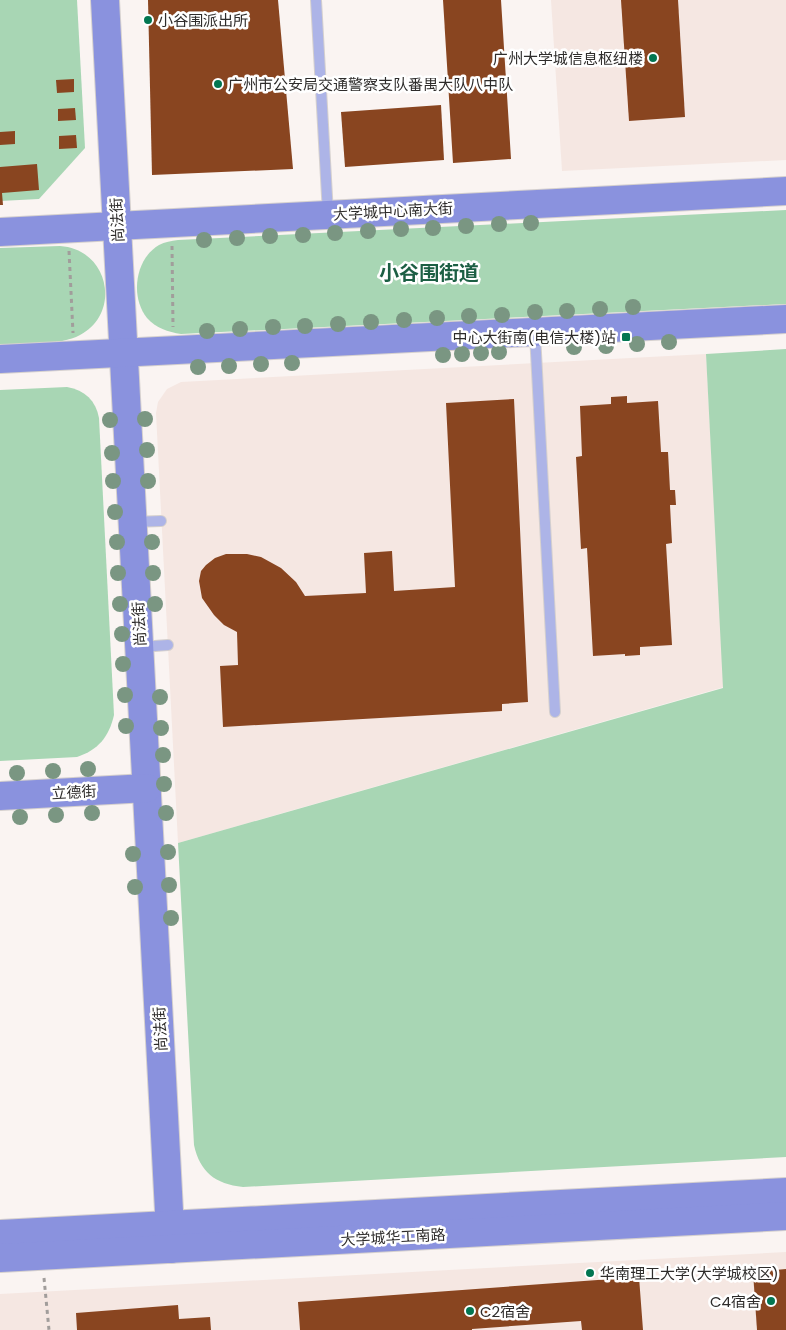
<svg xmlns="http://www.w3.org/2000/svg" width="786" height="1330" viewBox="0 0 786 1330" font-family="Poppins,'Noto Sans SC',sans-serif">
<style>
.built{fill:#f5e7e2}
.green{fill:#a8d6b4}
.building{fill:#894520}
.lines{fill:none;stroke-linecap:round;stroke-linejoin:round}
.lane-casing{stroke:#d5d0ce;stroke-width:12}
.secondary-casing{stroke:#d5d0ce;stroke-width:30}
.path{stroke:#a19d9b;stroke-width:3;stroke-dasharray:4 4;stroke-linecap:butt}
.lane{stroke:#adb4e7;stroke-width:10}
.secondary{stroke:#8a92de;stroke-width:28}
.tree{fill:#7a9682}
.poi-dot{fill:#027651;stroke:#fff;stroke-width:2}
.labels{text-anchor:middle;dominant-baseline:central;stroke-width:5;stroke-linejoin:round;paint-order:stroke}
.poi-label{font-size:15px;fill:#2e2c2b;stroke:#fff;text-anchor:start}
.street-label{font-size:15px;fill:#2e2c2b;stroke:#fff}
.district-label{font-size:20px;font-weight:bold;fill:#1c5f44;stroke:#fff}
</style>
<rect width="100%" height="100%" fill="#faf4f2"/>
<!-- built -->
<g class="built">
<path d="M551 0H786V160L562 171Z"/>
<path d="M706 354 724 687 178 843 156 413 158 402 167 389 181 382Z"/>
<path d="M786 1252V1330H0V1294Z"/>
</g>
<!-- green -->
<g class="green">
<path d="M0 0H77L85 148 39 199 0 201Z"/>
<path d="M786 210V304L181 334C168 332 156 328 147 318 130 297 135 259 159 245 165 242 171 241 178 240Z"/>
<path d="M60 246C109 249 122 313 80 335 60 346 23 343 0 345V248Z"/>
<path d="M786 349V1157L243 1187C215 1184 200 1172 194 1145L178 843 723 688 706 354Z"/>
<path d="M67 387C85 390 96 401 99 418L114 715C109 737 98 750 77 757L0 761V390Z"/>
</g>
<!-- building -->
<g class="building">
<path d="M148 0H278L293 169 152 175Z"/>
<path d="M443 0H501L511 159 453 163Z"/>
<path d="M621 0H678L685 117 629 121Z"/>
<path d="M74 79V92L57 93 56 80Z"/>
<path d="M441 105 444 160 345 167 341 112Z"/>
<path d="M75 108 76 120 58 121V109Z"/>
<path d="M15 131V144L0 145V132Z"/>
<path d="M76 135 77 148 59 149V136Z"/>
<path d="M37 164 39 190 2 193 3 205H0V167Z"/>
<path d="M627 396V403L658 401 661 452H668L670 490H675L676 505H670L672 543 666 544 672 645 640 647V655L625 656V654L593 656 587 548 581 549 576 457 582 456 580 406 611 404V397Z"/>
<path d="M514 399 528 702 502 704V711L223 727 220 666 238 665 237 632 224 625 214 615 202 598 199 581 201 571 206 565 215 558 226 554H247L261 557 281 568 296 582 305 596 366 593 364 553 392 551 394 591 455 587 446 403Z"/>
<path d="M786 1269V1330H757L753 1272Z"/>
<path d="M639 1277 643 1330H582L581 1321 472 1329V1330H300L298 1302Z"/>
<path d="M178 1305 179 1319 210 1317 211 1330H77L76 1313Z"/>
</g>
<g class="lines">
<defs>
<g id="lane">
<path d="M316 0 328 214"/>
<path d="M535 334 555 712"/>
<path d="M133 522 161 521"/>
<path d="M141 647 168 645"/>
</g>
<g id="secondary">
<path d="M105 0 171 1249"/>
<path d="M0 232 786 191"/>
<path d="M0 359 786 319"/>
<path d="M0 796 147 788"/>
<path d="M0 1234 786 1192"/>
<path d="M0 1258 786 1216"/>
</g>
</defs>
<!-- lane casing -->
<use href="#lane" class="lane-casing"/>
<!-- secondary casing -->
<use href="#secondary" class="secondary-casing"/>
<!-- path -->
<g class="path">
<path d="M172 246 173 327"/>
<path d="M69 251 73 333"/>
<path d="M44 1278 49 1330"/>
</g>
<!-- lane -->
<use href="#lane" class="lane"/>
<!-- secondary -->
<use href="#secondary" class="secondary"/>
</g>
<!-- trees -->
<g class="tree">
<circle cx="531" cy="223" r="8"/>
<circle cx="499" cy="224" r="8"/>
<circle cx="466" cy="226" r="8"/>
<circle cx="433" cy="228" r="8"/>
<circle cx="401" cy="229" r="8"/>
<circle cx="368" cy="231" r="8"/>
<circle cx="335" cy="233" r="8"/>
<circle cx="303" cy="235" r="8"/>
<circle cx="270" cy="236" r="8"/>
<circle cx="237" cy="238" r="8"/>
<circle cx="204" cy="240" r="8"/>
<circle cx="633" cy="307" r="8"/>
<circle cx="600" cy="309" r="8"/>
<circle cx="567" cy="311" r="8"/>
<circle cx="535" cy="312" r="8"/>
<circle cx="502" cy="315" r="8"/>
<circle cx="469" cy="316" r="8"/>
<circle cx="437" cy="318" r="8"/>
<circle cx="404" cy="320" r="8"/>
<circle cx="371" cy="322" r="8"/>
<circle cx="338" cy="324" r="8"/>
<circle cx="305" cy="326" r="8"/>
<circle cx="273" cy="327" r="8"/>
<circle cx="240" cy="329" r="8"/>
<circle cx="207" cy="331" r="8"/>
<circle cx="669" cy="342" r="8"/>
<circle cx="637" cy="344" r="8"/>
<circle cx="606" cy="346" r="8"/>
<circle cx="574" cy="347" r="8"/>
<circle cx="499" cy="352" r="8"/>
<circle cx="481" cy="353" r="8"/>
<circle cx="462" cy="354" r="8"/>
<circle cx="443" cy="355" r="8"/>
<circle cx="292" cy="363" r="8"/>
<circle cx="261" cy="364" r="8"/>
<circle cx="229" cy="366" r="8"/>
<circle cx="198" cy="367" r="8"/>
<circle cx="145" cy="419" r="8"/>
<circle cx="110" cy="420" r="8"/>
<circle cx="147" cy="450" r="8"/>
<circle cx="112" cy="453" r="8"/>
<circle cx="113" cy="481" r="8"/>
<circle cx="148" cy="481" r="8"/>
<circle cx="115" cy="512" r="8"/>
<circle cx="117" cy="542" r="8"/>
<circle cx="152" cy="542" r="8"/>
<circle cx="118" cy="573" r="8"/>
<circle cx="153" cy="573" r="8"/>
<circle cx="120" cy="604" r="8"/>
<circle cx="155" cy="604" r="8"/>
<circle cx="122" cy="634" r="8"/>
<circle cx="123" cy="664" r="8"/>
<circle cx="125" cy="695" r="8"/>
<circle cx="160" cy="697" r="8"/>
<circle cx="126" cy="726" r="8"/>
<circle cx="161" cy="728" r="8"/>
<circle cx="163" cy="755" r="8"/>
<circle cx="88" cy="769" r="8"/>
<circle cx="53" cy="771" r="8"/>
<circle cx="17" cy="773" r="8"/>
<circle cx="164" cy="784" r="8"/>
<circle cx="92" cy="813" r="8"/>
<circle cx="166" cy="813" r="8"/>
<circle cx="56" cy="815" r="8"/>
<circle cx="20" cy="817" r="8"/>
<circle cx="168" cy="852" r="8"/>
<circle cx="133" cy="854" r="8"/>
<circle cx="169" cy="885" r="8"/>
<circle cx="135" cy="887" r="8"/>
<circle cx="171" cy="918" r="8"/>
</g>
<!-- markers -->
<g class="poi-dot">
<circle cx="148" cy="20" r="5"/>
<circle cx="653" cy="58" r="5"/>
<circle cx="218" cy="84" r="5"/>
<rect x="621" y="332" width="10" height="10" rx="2.5"/>
<circle cx="590" cy="1273" r="5"/>
<circle cx="771" cy="1301" r="5"/>
<circle cx="470" cy="1311" r="5"/>
</g>
<g class="labels">
<!-- poi labels -->
<g class="poi-label">
<text x="158" y="20">小谷围派出所</text>
<text x="643" y="58" text-anchor="end">广州大学城信息枢纽楼</text>
<text x="228" y="84">广州市公安局交通警察支队番禺大队八中队</text>
<text x="616" y="337" text-anchor="end">中心大街南(电信大楼)站</text>
<text x="600" y="1273">华南理工大学(大学城校区)</text>
<text x="761" y="1301" text-anchor="end">C4宿舍</text>
<text x="480" y="1311">C2宿舍</text>
</g>
<!-- street labels -->
<g class="street-label">
<text transform="translate(393 211) rotate(-3)">大学城中心南大街</text>
<text transform="translate(117 220) rotate(-93)">尚法街</text>
<text transform="translate(139 624) rotate(-93)">尚法街</text>
<text transform="translate(74 792) rotate(-3)">立德街</text>
<text transform="translate(160 1029) rotate(-93)">尚法街</text>
<text transform="translate(393 1237) rotate(-3)">大学城华工南路</text>
</g>
<!-- district labels -->
<g class="district-label">
<text x="429" y="273">小谷围街道</text>
</g>
</g>
</svg>
